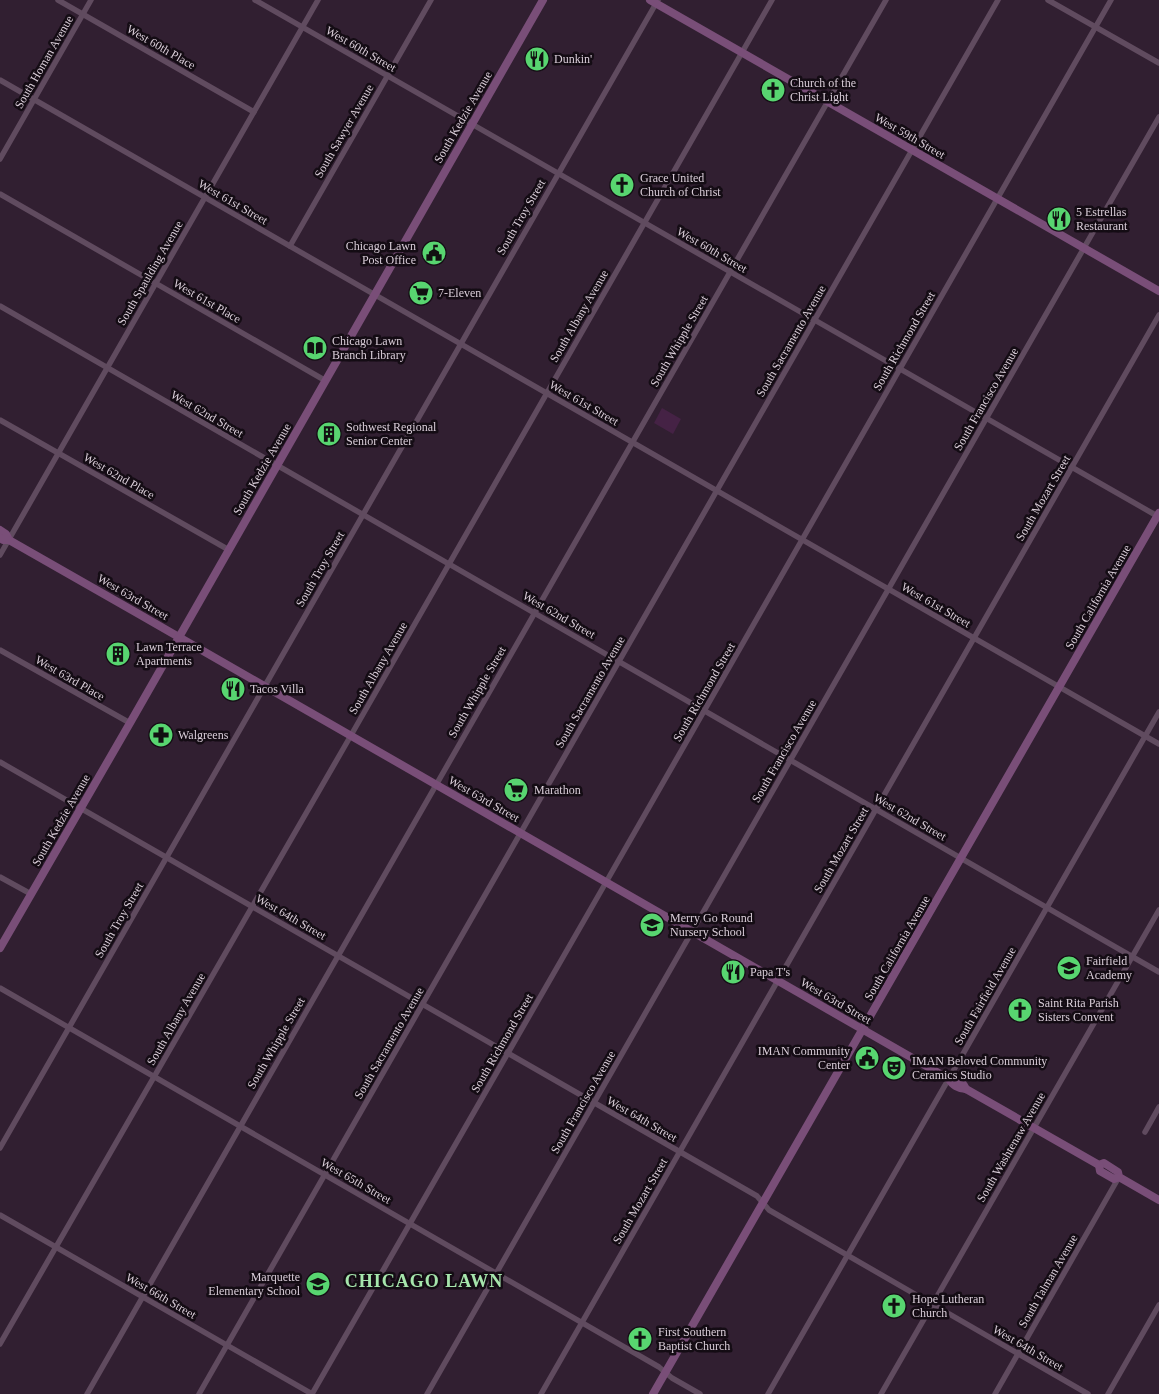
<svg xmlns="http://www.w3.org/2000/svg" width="1159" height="1394" viewBox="0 0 1159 1394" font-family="Georgia,serif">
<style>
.green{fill:#452245}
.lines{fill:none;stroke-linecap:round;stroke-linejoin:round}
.street{stroke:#604b5f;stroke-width:5.5}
.secondary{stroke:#794e78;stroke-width:8}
.labels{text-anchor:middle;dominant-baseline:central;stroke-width:5;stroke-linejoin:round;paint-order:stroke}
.street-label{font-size:12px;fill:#daced9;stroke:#140c14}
.poi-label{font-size:12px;fill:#daced9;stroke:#140c14;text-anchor:start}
.district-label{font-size:18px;font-weight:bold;letter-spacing:1px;fill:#a6e5ac;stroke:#140c14}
</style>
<rect width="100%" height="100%" fill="#311f31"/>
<!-- green -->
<path class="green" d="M662 408 681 419 673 434 654 423Z"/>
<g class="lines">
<!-- street -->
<g class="street">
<path d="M58 0 254 112"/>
<path d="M255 0 1159 517"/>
<path d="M1048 0 1159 63"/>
<path d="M0 80 1159 744"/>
<path d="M0 159 91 0"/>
<path d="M0 194 326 381"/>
<path d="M290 246 431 0"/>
<path d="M0 306 1159 972"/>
<path d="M0 420 229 550"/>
<path d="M0 555 318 0"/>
<path d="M0 650 130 723"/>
<path d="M0 762 757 1196 769 1210 1088 1394"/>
<path d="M0 877 31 894"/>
<path d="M0 988 659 1367 672 1378 700 1394"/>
<path d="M1145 1132 1159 1107"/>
<path d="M0 1148 658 0"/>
<path d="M0 1215 312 1394"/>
<path d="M0 1344 346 744 772 0"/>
<path d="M87 1394 886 0"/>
<path d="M199 1394 998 0"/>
<path d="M312 1394 601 891 1111 0"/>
<path d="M427 1394 1159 117"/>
<path d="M541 1394 1159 315"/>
<path d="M768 1394 1159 712"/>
<path d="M881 1394 1159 910"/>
<path d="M995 1394 1119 1177"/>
<path d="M1108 1394 1159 1305"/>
</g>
<!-- secondary -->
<g class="secondary">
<path d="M650 0 1159 291"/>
<path d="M0 530 6 534 9 540"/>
<path d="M0 538 3 540H9L137 613 949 1079C952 1085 959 1089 966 1089L1099 1165 1104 1163 1118 1172 1119 1177 1159 1200"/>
<path d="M0 948 130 723 543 0"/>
<path d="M949 1079 953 1077C959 1081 963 1082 966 1089"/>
<path d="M1099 1165 1100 1171 1114 1179 1119 1177"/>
<path d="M653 1394 1159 513"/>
</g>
</g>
<!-- icons -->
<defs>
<symbol id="restaurant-disc" viewBox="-11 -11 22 22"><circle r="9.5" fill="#58d570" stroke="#140c14"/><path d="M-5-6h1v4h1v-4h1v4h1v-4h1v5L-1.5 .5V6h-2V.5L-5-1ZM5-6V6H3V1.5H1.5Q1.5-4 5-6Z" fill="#111"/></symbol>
<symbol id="church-disc" viewBox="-11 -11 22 22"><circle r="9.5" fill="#58d570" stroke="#140c14"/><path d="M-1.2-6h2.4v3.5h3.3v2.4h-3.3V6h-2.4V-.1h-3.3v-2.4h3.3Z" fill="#111"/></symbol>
<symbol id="civic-disc" viewBox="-11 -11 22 22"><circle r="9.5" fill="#58d570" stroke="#140c14"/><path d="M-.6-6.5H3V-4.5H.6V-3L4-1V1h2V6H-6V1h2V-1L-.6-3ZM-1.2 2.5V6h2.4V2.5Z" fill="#111"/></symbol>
<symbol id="supermarket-disc" viewBox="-11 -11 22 22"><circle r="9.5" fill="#58d570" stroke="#140c14"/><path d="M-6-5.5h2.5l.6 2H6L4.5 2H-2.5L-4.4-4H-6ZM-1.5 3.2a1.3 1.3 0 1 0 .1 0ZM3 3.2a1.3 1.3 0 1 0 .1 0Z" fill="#111"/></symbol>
<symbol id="library-disc" viewBox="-11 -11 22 22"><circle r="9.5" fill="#58d570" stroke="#140c14"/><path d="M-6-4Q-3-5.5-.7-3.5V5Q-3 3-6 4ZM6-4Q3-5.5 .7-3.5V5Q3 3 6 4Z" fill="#111"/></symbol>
<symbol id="building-disc" viewBox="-11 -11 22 22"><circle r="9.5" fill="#58d570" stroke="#140c14"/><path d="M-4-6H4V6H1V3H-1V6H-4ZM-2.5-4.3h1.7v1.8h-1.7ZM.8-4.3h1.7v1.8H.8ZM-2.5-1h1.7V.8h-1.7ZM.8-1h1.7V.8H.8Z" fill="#111"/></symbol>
<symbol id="pharmacy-disc" viewBox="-11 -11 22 22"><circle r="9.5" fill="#58d570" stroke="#140c14"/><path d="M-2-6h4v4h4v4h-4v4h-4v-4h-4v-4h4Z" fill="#111"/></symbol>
<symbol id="school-disc" viewBox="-11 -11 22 22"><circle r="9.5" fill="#58d570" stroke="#140c14"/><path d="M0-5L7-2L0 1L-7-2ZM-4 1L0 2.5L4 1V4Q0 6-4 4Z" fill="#111"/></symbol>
<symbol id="theatre-disc" viewBox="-11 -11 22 22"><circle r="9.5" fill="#58d570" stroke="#140c14"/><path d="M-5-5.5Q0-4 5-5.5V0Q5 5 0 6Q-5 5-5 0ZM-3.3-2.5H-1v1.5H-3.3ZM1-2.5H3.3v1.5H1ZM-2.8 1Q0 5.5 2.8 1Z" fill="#111"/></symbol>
</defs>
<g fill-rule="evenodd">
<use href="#restaurant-disc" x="523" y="45" width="28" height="28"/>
<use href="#church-disc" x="759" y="76" width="28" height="28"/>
<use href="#church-disc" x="608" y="171" width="28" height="28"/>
<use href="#restaurant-disc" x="1045" y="205" width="28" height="28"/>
<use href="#civic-disc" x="420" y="239" width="28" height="28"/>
<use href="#supermarket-disc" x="407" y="279" width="28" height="28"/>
<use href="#library-disc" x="301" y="334" width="28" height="28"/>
<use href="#building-disc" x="315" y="420" width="28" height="28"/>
<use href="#building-disc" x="104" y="640" width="28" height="28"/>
<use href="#restaurant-disc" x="219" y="675" width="28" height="28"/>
<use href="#pharmacy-disc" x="147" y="721" width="28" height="28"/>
<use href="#supermarket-disc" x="502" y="776" width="28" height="28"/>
<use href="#school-disc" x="638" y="911" width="28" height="28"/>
<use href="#school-disc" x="1055" y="954" width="28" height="28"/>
<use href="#restaurant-disc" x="719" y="958" width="28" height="28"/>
<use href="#church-disc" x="1006" y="996" width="28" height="28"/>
<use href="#civic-disc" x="853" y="1044" width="28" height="28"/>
<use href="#theatre-disc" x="880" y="1054" width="28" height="28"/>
<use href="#school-disc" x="304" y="1270" width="28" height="28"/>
<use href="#church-disc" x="880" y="1292" width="28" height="28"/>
<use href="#church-disc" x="626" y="1325" width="28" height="28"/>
</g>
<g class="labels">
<!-- street labels -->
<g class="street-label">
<text transform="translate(161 47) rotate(30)">West 60th Place</text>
<text transform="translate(361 49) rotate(30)">West 60th Street</text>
<text transform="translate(44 62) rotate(-60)">South Homan Avenue</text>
<text transform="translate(463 117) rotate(-60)">South Kedzie Avenue</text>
<text transform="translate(344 131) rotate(-60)">South Sawyer Avenue</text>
<text transform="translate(910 136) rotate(30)">West 59th Street</text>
<text transform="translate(233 202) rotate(30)">West 61st Street</text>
<text transform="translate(521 217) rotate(-60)">South Troy Street</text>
<text transform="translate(712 250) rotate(30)">West 60th Street</text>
<text transform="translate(150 273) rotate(-60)">South Spaulding Avenue</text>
<text transform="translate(207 301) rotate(30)">West 61st Place</text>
<text transform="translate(579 316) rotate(-60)">South Albany Avenue</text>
<text transform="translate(679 341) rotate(-60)">South Whipple Street</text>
<text transform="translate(791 341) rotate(-60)">South Sacramento Avenue</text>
<text transform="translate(904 341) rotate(-60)">South Richmond Street</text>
<text transform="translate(986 399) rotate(-60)">South Francisco Avenue</text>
<text transform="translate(584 403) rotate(30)">West 61st Street</text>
<text transform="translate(207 414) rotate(30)">West 62nd Street</text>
<text transform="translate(262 469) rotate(-60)">South Kedzie Avenue</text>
<text transform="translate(119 476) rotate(30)">West 62nd Place</text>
<text transform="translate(1043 498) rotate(-60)">South Mozart Street</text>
<text transform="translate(320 569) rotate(-60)">South Troy Street</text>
<text transform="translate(133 597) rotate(30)">West 63rd Street</text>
<text transform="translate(1098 597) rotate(-60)">South California Avenue</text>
<text transform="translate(936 605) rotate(30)">West 61st Street</text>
<text transform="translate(559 615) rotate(30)">West 62nd Street</text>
<text transform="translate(378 668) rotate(-60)">South Albany Avenue</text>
<text transform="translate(70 678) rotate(30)">West 63rd Place</text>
<text transform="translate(477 692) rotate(-60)">South Whipple Street</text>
<text transform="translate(590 692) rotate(-60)">South Sacramento Avenue</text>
<text transform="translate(704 692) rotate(-60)">South Richmond Street</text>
<text transform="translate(784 751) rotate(-60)">South Francisco Avenue</text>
<text transform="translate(484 799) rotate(30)">West 63rd Street</text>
<text transform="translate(910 817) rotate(30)">West 62nd Street</text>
<text transform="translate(61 820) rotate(-60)">South Kedzie Avenue</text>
<text transform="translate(841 850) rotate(-60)">South Mozart Street</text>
<text transform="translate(291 917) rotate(30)">West 64th Street</text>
<text transform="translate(119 920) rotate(-60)">South Troy Street</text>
<text transform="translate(897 948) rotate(-60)">South California Avenue</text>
<text transform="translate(985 996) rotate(-60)">South Fairfield Avenue</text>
<text transform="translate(836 1001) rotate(30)">West 63rd Street</text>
<text transform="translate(176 1019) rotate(-60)">South Albany Avenue</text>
<text transform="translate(276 1043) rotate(-60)">South Whipple Street</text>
<text transform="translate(389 1043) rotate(-60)">South Sacramento Avenue</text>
<text transform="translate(502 1043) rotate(-60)">South Richmond Street</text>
<text transform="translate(583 1102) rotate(-60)">South Francisco Avenue</text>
<text transform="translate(642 1119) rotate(30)">West 64th Street</text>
<text transform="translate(1011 1147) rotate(-60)">South Washtenaw Avenue</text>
<text transform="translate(356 1181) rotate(30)">West 65th Street</text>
<text transform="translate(640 1201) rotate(-60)">South Mozart Street</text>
<text transform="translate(1048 1281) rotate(-60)">South Talman Avenue</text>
<text transform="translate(161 1296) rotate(30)">West 66th Street</text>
<text transform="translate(1028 1348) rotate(30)">West 64th Street</text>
</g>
<!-- poi labels -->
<g class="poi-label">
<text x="554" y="59">Dunkin'</text>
<text x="790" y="83">Church of the<tspan x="790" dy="14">Christ Light</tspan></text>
<text x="640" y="178">Grace United<tspan x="640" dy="14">Church of Christ</tspan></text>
<text x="1076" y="212">5 Estrellas<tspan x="1076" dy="14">Restaurant</tspan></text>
<text x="416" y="246" text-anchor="end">Chicago Lawn<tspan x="416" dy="14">Post Office</tspan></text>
<text x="438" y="293">7-Eleven</text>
<text x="332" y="341">Chicago Lawn<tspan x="332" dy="14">Branch Library</tspan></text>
<text x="346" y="427">Sothwest Regional<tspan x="346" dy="14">Senior Center</tspan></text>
<text x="136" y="647">Lawn Terrace<tspan x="136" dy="14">Apartments</tspan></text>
<text x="250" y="689">Tacos Villa</text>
<text x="178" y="735">Walgreens</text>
<text x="534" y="790">Marathon</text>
<text x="670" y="918">Merry Go Round<tspan x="670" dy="14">Nursery School</tspan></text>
<text x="1086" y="961">Fairfield<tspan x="1086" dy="14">Academy</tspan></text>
<text x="750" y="972">Papa T's</text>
<text x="1038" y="1003">Saint Rita Parish<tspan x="1038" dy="14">Sisters Convent</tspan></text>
<text x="850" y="1051" text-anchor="end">IMAN Community<tspan x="850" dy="14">Center</tspan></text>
<text x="912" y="1061">IMAN Beloved Community<tspan x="912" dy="14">Ceramics Studio</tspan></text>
<text x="300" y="1277" text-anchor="end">Marquette<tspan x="300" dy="14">Elementary School</tspan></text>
<text x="912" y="1299">Hope Lutheran<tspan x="912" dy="14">Church</tspan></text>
<text x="658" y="1332">First Southern<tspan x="658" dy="14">Baptist Church</tspan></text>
</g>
<!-- district labels -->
<g class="district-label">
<text x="424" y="1281">CHICAGO LAWN</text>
</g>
</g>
</svg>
